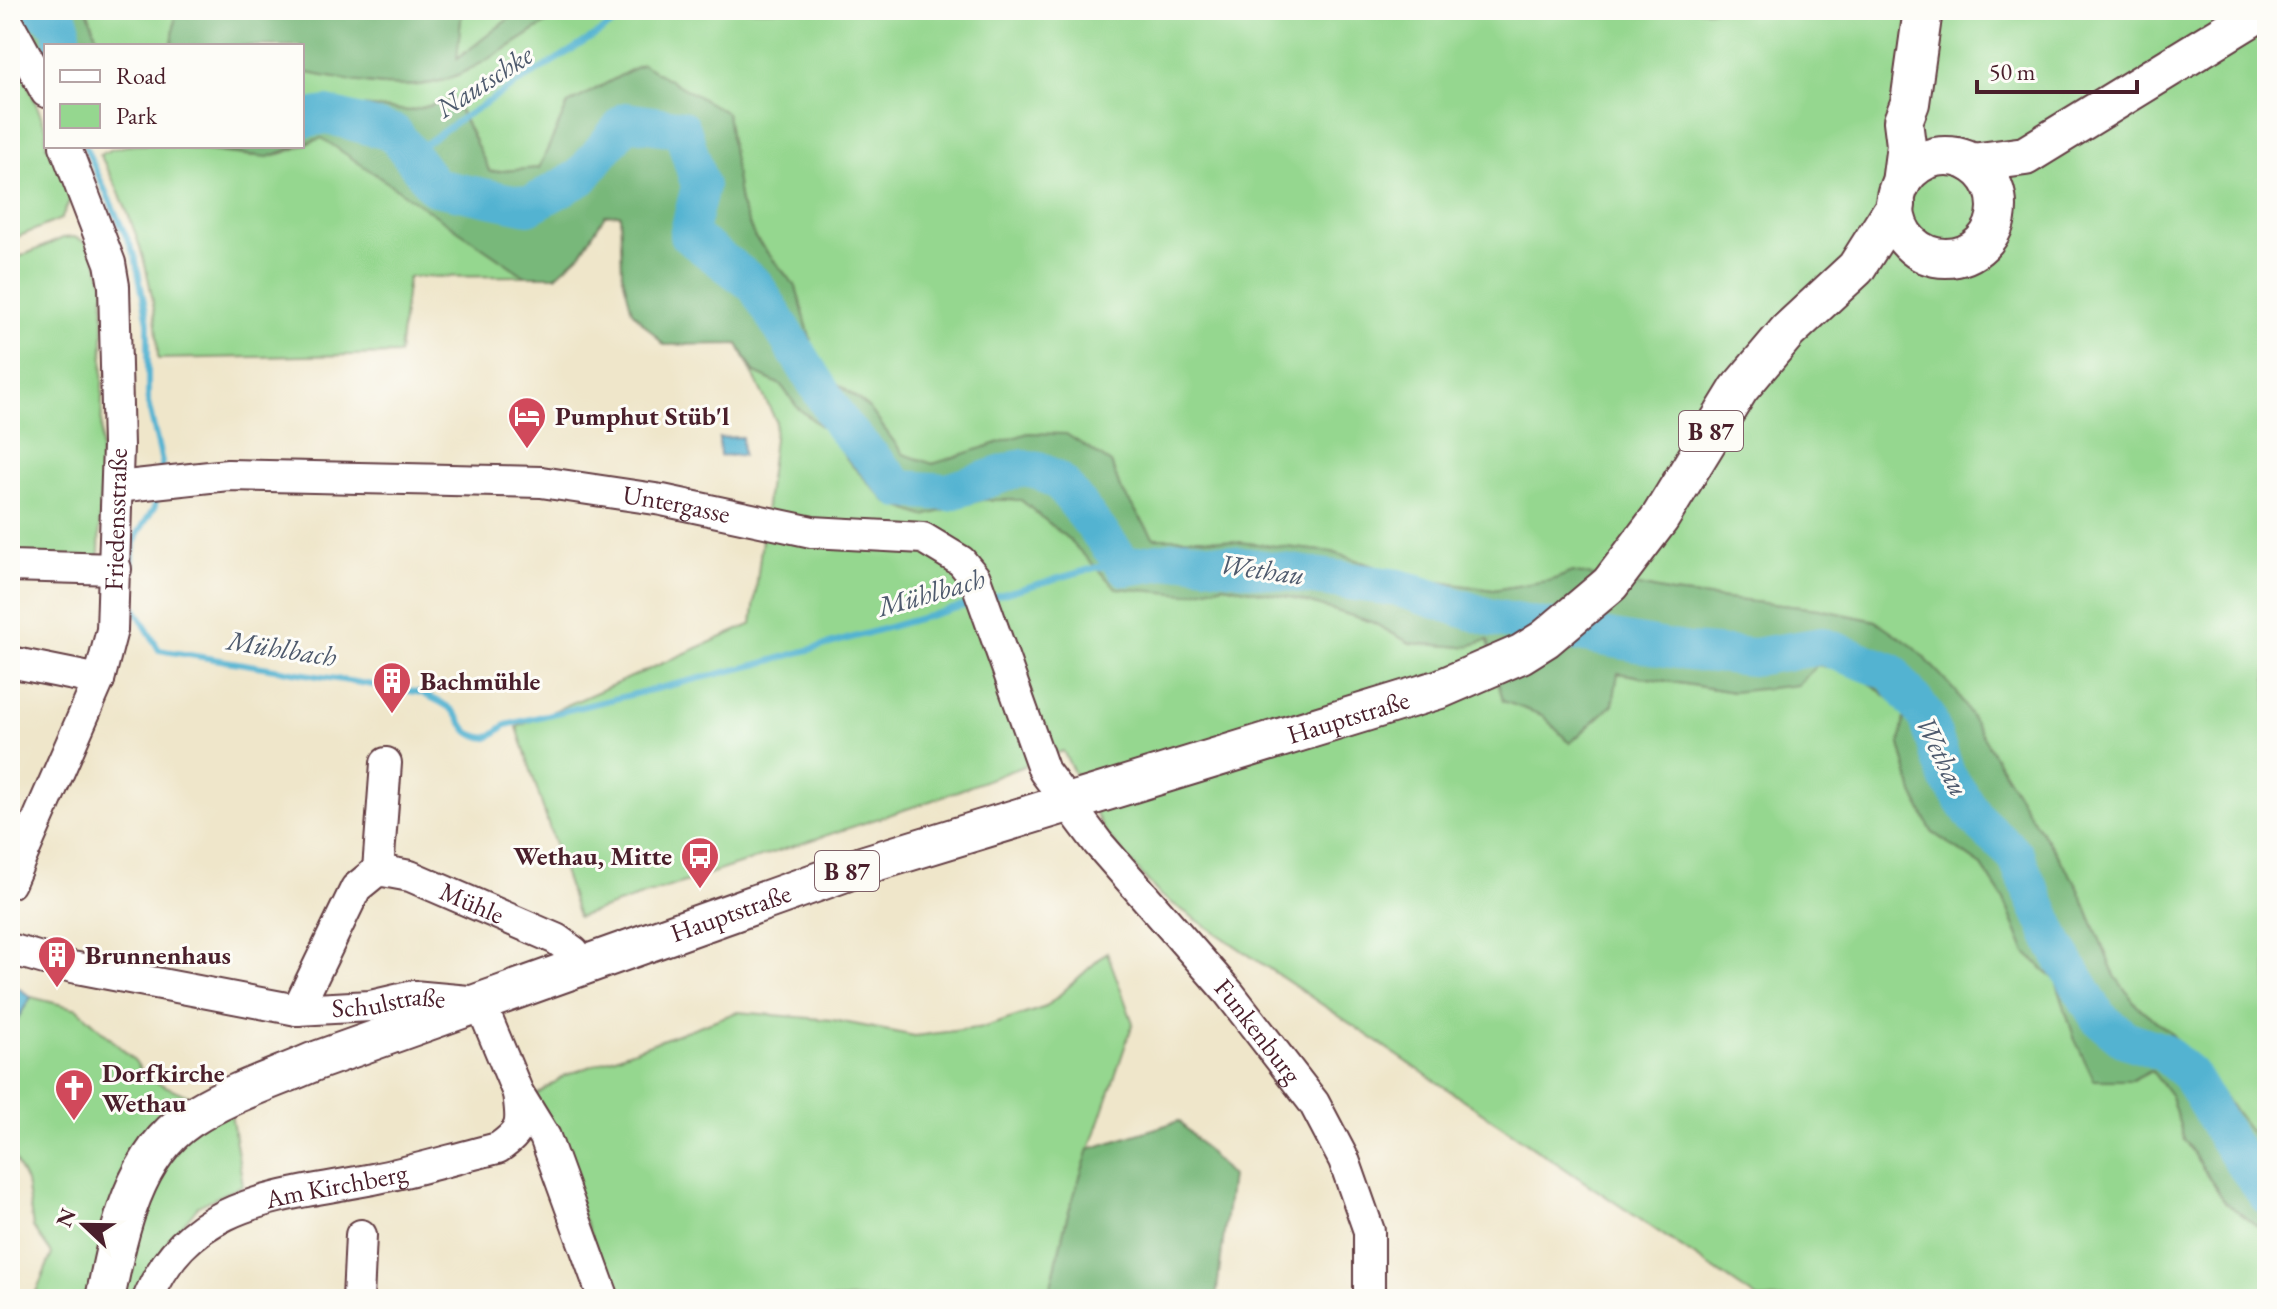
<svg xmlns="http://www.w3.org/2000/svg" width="2277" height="1309" viewBox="0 0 2277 1309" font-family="'EB Garamond',serif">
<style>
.green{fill:#95d78f;stroke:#707b5d;stroke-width:2}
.forest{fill:#78b87a;stroke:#616c52;stroke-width:2}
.water{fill:#53b3d1;stroke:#4e697e;stroke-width:2}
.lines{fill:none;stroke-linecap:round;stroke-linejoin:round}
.stream{stroke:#53b3d1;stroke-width:6}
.river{stroke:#53b3d1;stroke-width:38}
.minor-casing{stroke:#633d43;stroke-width:34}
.major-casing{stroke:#633d43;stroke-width:42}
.minor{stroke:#fff;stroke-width:30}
.major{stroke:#fff;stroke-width:38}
.labels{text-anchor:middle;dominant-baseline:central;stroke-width:6;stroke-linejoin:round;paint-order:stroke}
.shield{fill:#fdfcf7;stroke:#806168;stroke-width:2}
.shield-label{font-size:24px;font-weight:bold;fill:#4a1f2b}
.poi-label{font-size:26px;font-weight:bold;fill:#4a1f2b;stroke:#fdfcf7;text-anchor:start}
.street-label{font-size:26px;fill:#4a1f2b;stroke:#fdfcf7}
.water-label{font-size:28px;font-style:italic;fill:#4e5a6d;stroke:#fdfcf7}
</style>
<rect width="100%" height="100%" fill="#fdfcf7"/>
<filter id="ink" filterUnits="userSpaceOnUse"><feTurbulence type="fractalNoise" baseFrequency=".0125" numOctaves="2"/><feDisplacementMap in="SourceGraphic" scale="16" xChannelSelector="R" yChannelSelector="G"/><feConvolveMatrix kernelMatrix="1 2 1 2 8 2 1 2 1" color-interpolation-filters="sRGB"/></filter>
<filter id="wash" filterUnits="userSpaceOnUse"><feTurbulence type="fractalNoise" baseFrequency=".006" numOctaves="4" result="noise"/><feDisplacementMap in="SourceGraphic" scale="32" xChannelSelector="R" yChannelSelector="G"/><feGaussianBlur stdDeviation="1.8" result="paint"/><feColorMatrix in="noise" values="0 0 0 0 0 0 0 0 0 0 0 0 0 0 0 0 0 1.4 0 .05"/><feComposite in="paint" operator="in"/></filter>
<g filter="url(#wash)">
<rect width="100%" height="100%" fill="#efe6ca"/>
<!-- green -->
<g class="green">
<path d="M87 10H176L172 46H100Z"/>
<path d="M462 10H520L456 60Z"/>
<path d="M567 10H2267V1152L2169 1031 2138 1007 2115 976 2077 885 2026 809 1876 621 1819 609 1672 593 1572 572 1553 580 1493 590 1406 577 1332 552 1200 538H1154L1120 488 1111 463 964 456 932 464 903 454 869 408 819 369 796 287 755 238 740 203 726 113 568 104 540 168 490 172 454 99 410 111 302 100V72C348 80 411 96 455 76 494 59 531 32 567 10Z"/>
<path d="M10 41 46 128V146H53L72 196 61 219 10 240Z"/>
<path d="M322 137 525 276 408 277 399 354 158 359C157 287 135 218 100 155 141 130 217 158 265 156 284 156 305 144 322 137Z"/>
<path d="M63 238 74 237 91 244 104 285 99 557 10 555V261Z"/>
<path d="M738 344 755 373 781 385 798 408 827 431 851 464 888 503 924 516 982 500H1021L1067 538 1186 594 1224 585 1294 598 1372 622 1410 643 1464 647 1488 640 1503 701 1542 715 1570 743 1613 704 1617 673 1733 692 1817 665 1857 673 1905 711 1900 744 1913 793 1932 832 1982 866 2004 900 2026 953 2056 980 2075 1040 2132 1080 2151 1070 2171 1096 2184 1139 2225 1202 2267 1233V1299H1758L1160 895 1106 834 1063 751 931 801 578 917 517 727 752 624 776 421Z"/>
<path d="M1107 952 1133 1023 1067 1217 1048 1299H618L532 1098 564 1076 737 1012 833 1020 915 1036 985 1027 1046 1007Z"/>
<path d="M31 997 78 1009 135 1061 146 1078 231 1114 243 1185 198 1206 161 1253 138 1299H33L52 1254 33 1227 26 1182 10 1150V1031Z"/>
</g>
<!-- forest -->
<g class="forest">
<path d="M10 10H87L100 46H46V77Z"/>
<path d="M176 10H462L457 59 520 10H567C531 32 494 59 455 76 411 96 348 80 302 72V46H172Z"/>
<path d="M642 64 727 113 740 203 755 238 796 287 819 369 869 408 903 454 933 464 1028 433 1066 434 1111 463 1120 488 1154 538H1200L1332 552 1406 577 1493 590 1553 580 1572 572 1672 593 1819 609 1876 621 1914 647 1956 691 2026 809 2077 885 2115 976 2138 1007 2169 1031 2199 1065 2267 1152V1233L2225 1202 2184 1139 2171 1096 2151 1070 2132 1080H2094L2075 1040 2056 980 2026 953 2004 900 1982 866 1932 832 1913 793 1900 744 1905 711 1857 673 1817 665 1798 685 1733 692 1618 673 1613 704 1570 743 1542 715 1503 701 1488 640 1464 647 1410 643 1372 622 1294 598 1224 585 1186 594 1116 588 1067 538 1021 500H982L924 516 888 503 851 464 827 431 798 408 781 385 755 373 738 344 664 345 632 311 622 273 620 214 605 215 581 253 556 276H525L322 138 302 144V100L410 111 454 99 490 172 539 168 568 104Z"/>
<path d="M166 146H298L268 157Z"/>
<path d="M1179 1121 1231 1176 1216 1299H1048L1067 1217 1089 1149Z"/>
</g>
<!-- water -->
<g class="water">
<path d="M742 437 743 455 720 456 719 438Z"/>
<path d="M10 982 31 997 10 1031Z"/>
</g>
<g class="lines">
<!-- stream -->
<g class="stream">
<path d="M42 10 53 46"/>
<path d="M394 133 425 144 462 118 636 10"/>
<path d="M85 146 135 256 148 322V403L162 462 160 472"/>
<path d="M157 491 155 506 137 535 133 551 130 600 159 650 422 693C432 699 448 704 455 713 469 730 462 734 488 738L506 725 759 664 974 603"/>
<path d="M992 597 1098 567H1126"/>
</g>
<!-- river -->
<g class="river">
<path d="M42 10 61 23 63 46"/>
<path d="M302 119 327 115 394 133 435 187 528 206 581 177 626 121 682 129 700 186 688 235 755 285 842 425 900 489 948 492 1021 468 1041 471 1061 483 1126 567 1185 558 1399 588 1492 618 1689 652 1754 657 1822 646 1891 672 1927 717 1947 776 1977 820 2015 855 2056 946 2098 1017 2125 1039 2163 1052 2189 1074 2230 1143 2267 1195"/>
</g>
</g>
</g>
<g filter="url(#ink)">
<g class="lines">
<defs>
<g id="minor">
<path d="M10 26 46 92"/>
<path id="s1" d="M117 487 228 475 541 482 662 500 812 532 923 538 961 561 975 578 1044 771 1098 843 1229 993 1314 1103 1344 1160 1369 1231V1299"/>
<path d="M10 566 116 569"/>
<path d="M10 662 99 680"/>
<path d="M378 870 386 763"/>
<path id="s2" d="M10 883 99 680 112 630 118 446 114 286 110 263 65 146"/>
<path id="s3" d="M10 949 72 967 297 1010 370 1006 413 996 480 1002 518 1093 545 1137 604 1299"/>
<path id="s4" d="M297 1010 356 888 378 870 410 876 556 939 574 952 583 965"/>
<path id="s5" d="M148 1299C188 1199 281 1197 373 1179 415 1171 456 1158 498 1148 524 1130 522 1123 518 1093"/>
<path d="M358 1299 361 1235"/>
</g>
<g id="major">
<circle cx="1946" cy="207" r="51"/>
<path d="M1972 163 2025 156 2263 10"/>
<path d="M1901 183 1906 145 1903 121 1910 103 1923 10"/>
<path id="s6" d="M105 1299C118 1236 132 1157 189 1119 226 1094 272 1080 313 1062L865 865 1440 689 1521 654 1545 639 1610 584 1660 518 1739 389 1788 331 1856 268 1896 205"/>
</g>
</defs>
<!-- minor casing -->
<use href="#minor" class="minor-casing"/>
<!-- major casing -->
<use href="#major" class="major-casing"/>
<!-- minor -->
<use href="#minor" class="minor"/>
<!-- major -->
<use href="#major" class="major"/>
</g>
</g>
<!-- icons -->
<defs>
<symbol id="hotel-pin" viewBox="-11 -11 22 30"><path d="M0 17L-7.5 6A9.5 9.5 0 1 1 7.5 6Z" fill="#d1495b" stroke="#fdfcf7"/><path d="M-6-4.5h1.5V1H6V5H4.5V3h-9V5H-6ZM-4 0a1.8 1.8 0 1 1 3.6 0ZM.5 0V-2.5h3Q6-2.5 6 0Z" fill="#fff"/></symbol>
<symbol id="building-pin" viewBox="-11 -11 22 30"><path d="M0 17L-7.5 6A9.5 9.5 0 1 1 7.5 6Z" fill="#d1495b" stroke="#fdfcf7"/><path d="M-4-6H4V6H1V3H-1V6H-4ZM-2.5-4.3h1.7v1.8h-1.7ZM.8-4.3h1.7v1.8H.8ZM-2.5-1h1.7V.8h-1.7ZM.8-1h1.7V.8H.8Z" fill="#fff"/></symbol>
<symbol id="bus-pin" viewBox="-11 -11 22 30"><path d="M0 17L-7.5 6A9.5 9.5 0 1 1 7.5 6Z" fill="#d1495b" stroke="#fdfcf7"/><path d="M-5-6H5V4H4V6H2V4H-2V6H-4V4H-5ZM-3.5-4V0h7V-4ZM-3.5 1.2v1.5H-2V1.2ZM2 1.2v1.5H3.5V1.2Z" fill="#fff"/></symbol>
<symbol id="church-pin" viewBox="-11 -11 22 30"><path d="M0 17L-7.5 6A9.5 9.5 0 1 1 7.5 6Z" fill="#d1495b" stroke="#fdfcf7"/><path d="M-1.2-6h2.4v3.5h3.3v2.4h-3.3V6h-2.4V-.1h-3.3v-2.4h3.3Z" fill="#fff"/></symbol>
</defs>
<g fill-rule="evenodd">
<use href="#hotel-pin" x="505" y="394" width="44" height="60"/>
<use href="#building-pin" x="370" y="659" width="44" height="60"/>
<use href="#bus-pin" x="678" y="834" width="44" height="60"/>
<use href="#building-pin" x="35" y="933" width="44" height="60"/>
<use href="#church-pin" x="52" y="1066" width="44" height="60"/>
</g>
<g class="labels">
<!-- shield labels -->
<g class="shield">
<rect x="1679" y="411" width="64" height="40" rx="6"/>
<rect x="815" y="851" width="64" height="40" rx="6"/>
</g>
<g class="shield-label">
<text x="1711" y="431">B 87</text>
<text x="847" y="871">B 87</text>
</g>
<!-- poi labels -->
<g class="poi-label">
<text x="555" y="416">Pumphut Stüb'l</text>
<text x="420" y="681">Bachmühle</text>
<text x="672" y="856" text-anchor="end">Wethau, Mitte</text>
<text x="85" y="955">Brunnenhaus</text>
<text x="102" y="1073">Dorfkirche<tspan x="102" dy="30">Wethau</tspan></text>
</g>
<!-- street labels -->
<g class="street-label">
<text stroke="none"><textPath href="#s1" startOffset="562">Untergasse</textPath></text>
<text stroke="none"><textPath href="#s2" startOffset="384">Friedensstraße</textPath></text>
<text stroke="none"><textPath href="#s6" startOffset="1432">Hauptstraße</textPath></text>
<text stroke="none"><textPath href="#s4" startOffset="264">Mühle</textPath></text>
<text stroke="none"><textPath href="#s6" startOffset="784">Hauptstraße</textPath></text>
<text stroke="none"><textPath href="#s3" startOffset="386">Schulstraße</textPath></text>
<text stroke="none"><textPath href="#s1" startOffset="1420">Funkenburg</textPath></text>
<text stroke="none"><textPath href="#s5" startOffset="232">Am Kirchberg</textPath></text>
</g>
<!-- water labels -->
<g class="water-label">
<text transform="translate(484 81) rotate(-33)">Nautschke</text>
<text transform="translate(1262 569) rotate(8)">Wethau</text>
<text transform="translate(931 592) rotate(-16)">Mühlbach</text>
<text transform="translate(282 648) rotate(9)">Mühlbach</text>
<text transform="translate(1943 756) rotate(64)">Wethau</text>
</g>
</g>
<!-- margin -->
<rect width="2277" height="1309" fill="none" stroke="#fdfcf7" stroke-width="40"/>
<!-- legend -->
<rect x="44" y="44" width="260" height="104" fill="#fdfcf7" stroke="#b5a4a5" stroke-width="2"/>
<rect x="60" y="70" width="40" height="12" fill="#ffffff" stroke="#b5a4a5" stroke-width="2"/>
<text x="116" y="84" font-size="24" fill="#4a1f2b">Road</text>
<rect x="60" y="104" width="40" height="24" fill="#95d78f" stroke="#b5a4a5" stroke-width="2"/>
<text x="116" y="124" font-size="24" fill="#4a1f2b">Park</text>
<!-- north arrow -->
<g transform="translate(84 1225) rotate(292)" stroke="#fdfcf7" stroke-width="6" paint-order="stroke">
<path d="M0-6L14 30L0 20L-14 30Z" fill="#4a1f2b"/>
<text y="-12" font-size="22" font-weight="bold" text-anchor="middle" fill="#4a1f2b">N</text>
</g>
<!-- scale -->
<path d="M1977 80v12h160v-12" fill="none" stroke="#4a1f2b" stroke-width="4"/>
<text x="1989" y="80" font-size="24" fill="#4a1f2b" stroke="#fdfcf7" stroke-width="6" paint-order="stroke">50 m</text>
</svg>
